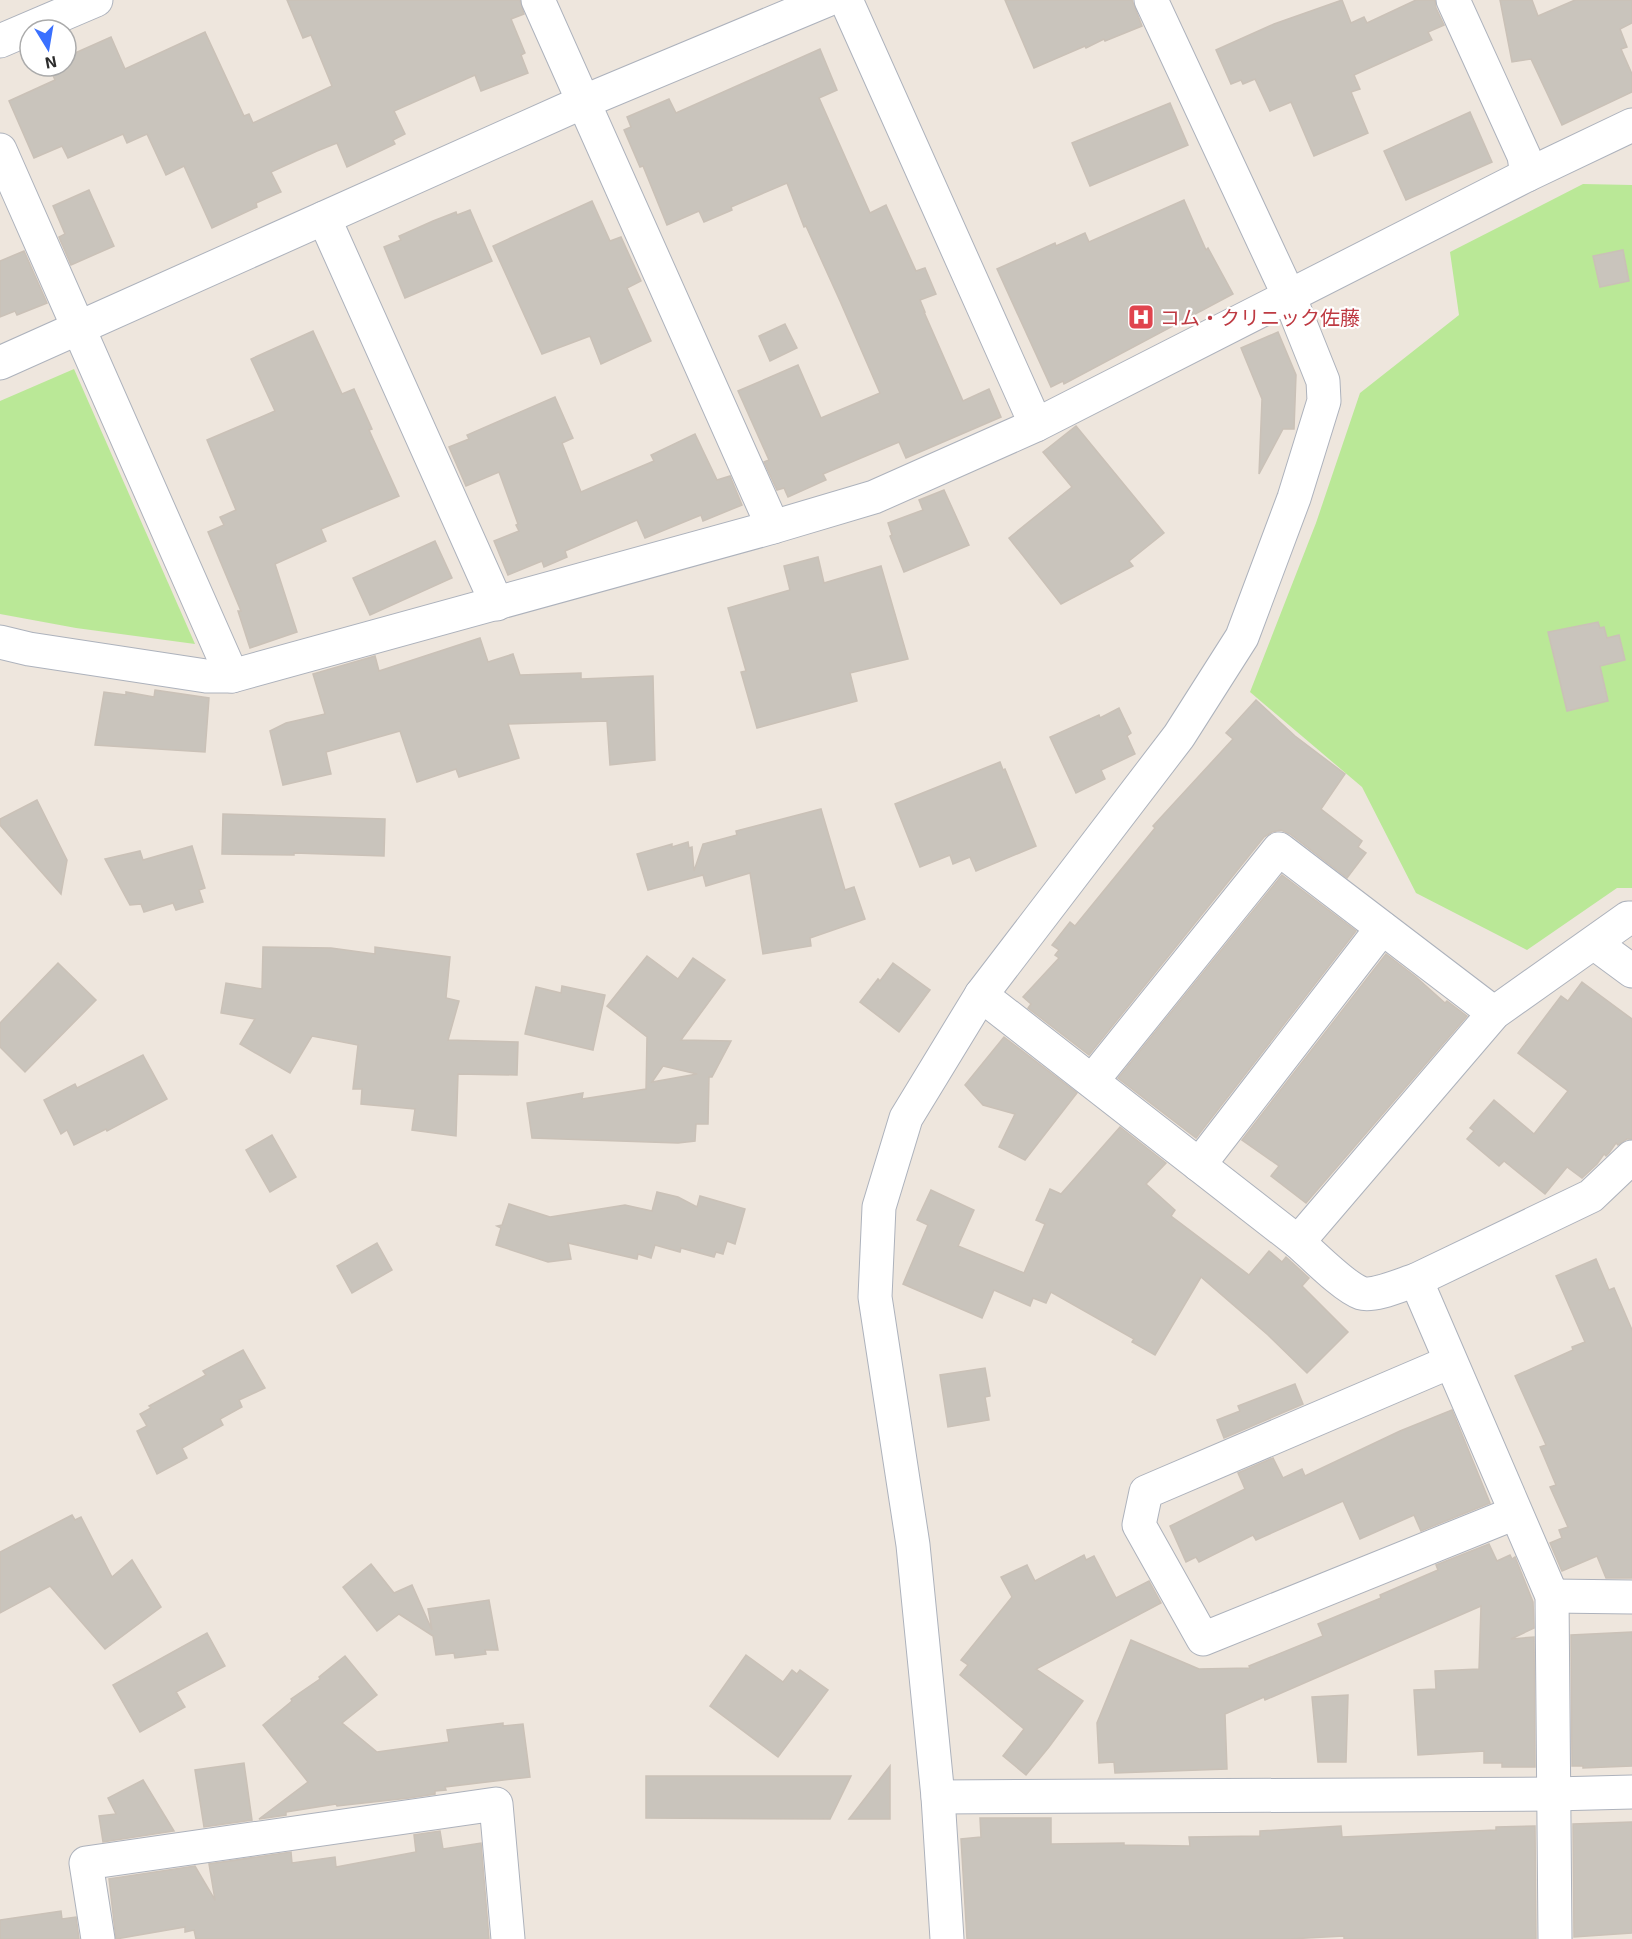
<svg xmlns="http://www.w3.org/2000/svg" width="1632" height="1939" viewBox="0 0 1632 1939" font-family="'Exo 2','Noto Sans JP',sans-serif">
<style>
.green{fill:#bae897}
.building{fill:#c9c4bc;stroke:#cac1b7;stroke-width:1.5;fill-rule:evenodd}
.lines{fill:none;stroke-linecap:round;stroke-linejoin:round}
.street-casing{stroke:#adb2bc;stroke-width:35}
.secondary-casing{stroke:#adb2bc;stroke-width:35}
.street{stroke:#fff;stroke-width:33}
.secondary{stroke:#fff;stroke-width:33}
.labels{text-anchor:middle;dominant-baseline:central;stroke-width:4.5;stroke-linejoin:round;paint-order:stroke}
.health-label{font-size:20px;fill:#be3a42;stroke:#fff;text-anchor:start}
</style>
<rect width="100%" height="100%" fill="#eee6dd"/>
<!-- green -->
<g class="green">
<path d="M1583 184 1632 185V888H1617L1527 950 1416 893 1362 787 1250 692 1316 523 1360 393 1459 315 1450 252Z"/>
<path d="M74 369 195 644 76 628 0 614V401Z"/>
</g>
<!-- building -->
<g class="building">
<path d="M287 0H520L524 14 511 19 525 53 521 55 528 73 481 91 475 75 394 111 405 134 393 140 395 144 347 167 337 143 317 151 271 172 281 192 256 203 257 207 212 228 184 166 166 175 147 134 127 143 123 134 68 158 62 146 34 158 9 101 55 80 49 66H66V57L111 37 125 69 205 32 244 116 249 114 253 123 332 86 311 35 303 38Z"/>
<path d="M1005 0H1132L1142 26 1105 41 1104 39 1086 48 1085 46 1034 68Z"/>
<path d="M1342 0 1351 23 1364 17 1367 23 1416 0H1435L1436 8 1444 25 1428 32 1432 40 1354 75 1360 89 1351 92 1368 133 1314 156 1291 102 1270 111 1255 79 1243 84 1241 80 1231 84 1216 50 1274 24Z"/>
<path d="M1500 0H1532L1538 16 1575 0H1632V23L1620 29 1627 47 1621 49 1632 74V92L1562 125 1531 59 1512 62Z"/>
<path d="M820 49 837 90 819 98 870 213 886 205 916 271 925 268 936 294 920 300 925 312H924L963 401 989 389 1001 417 906 458 899 442 823 474 826 480 788 497 784 488 777 490 764 462 769 460 738 391 798 365 821 418 880 393 840 301 806 226 804 227 787 183 731 207 732 210 704 222 699 211 667 225 643 166 640 167 624 130 631 127 627 117 669 99 676 113Z"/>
<path d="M1170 103 1188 145 1090 186 1072 143Z"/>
<path d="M1470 112 1492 162 1406 200 1384 151Z"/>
<path d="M89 190 114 246 71 265 59 237 65 234 53 206Z"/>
<path d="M1184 200 1206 250 1208 248 1233 294 1064 384 1063 381 1051 387 997 269 1055 243 1056 246 1085 233 1089 242Z"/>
<path d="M592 201 610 241 621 237 641 281 627 288 651 341 601 364 590 336 542 354 493 246Z"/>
<path d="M470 210 492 261 405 298 384 247 401 240 399 236 433 221 456 212 457 215Z"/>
<path d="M1623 250 1629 281 1600 287 1593 256Z"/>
<path d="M24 251 47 303 17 315 15 311 0 317V261Z"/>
<path d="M785 324 797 348 770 361 759 336Z"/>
<path d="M313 331 342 394 354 389 372 429 369 430 399 496 321 529 326 541 275 564 297 632 250 648 238 611H241L208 532 224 525 220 517 236 510 207 440 275 411 251 359Z"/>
<path d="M1278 332 1296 375 1294 429H1283L1259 474 1262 399 1241 348Z"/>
<path d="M555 397 573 438 562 443 581 492 654 461 651 455 695 434 717 480 730 476 742 505 703 521 701 515 645 538 637 520 565 551 567 557 544 567 542 561 508 575 494 541 519 531 516 525 518 524 499 472 466 486 449 447 469 439 467 435Z"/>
<path d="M1076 426 1164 533 1129 561 1133 566 1061 604 1009 538 1072 487 1043 452Z"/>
<path d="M944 490 969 545 904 572 890 536 892 535 888 523 923 510 919 500Z"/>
<path d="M435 541 452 578 370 615 353 578Z"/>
<path d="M818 557 824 583 881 566 908 659 850 673 857 701 757 728 741 672 746 671 728 608 790 590 784 566Z"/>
<path d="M1598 622 1600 628 1604 627 1607 638 1619 635 1625 660 1600 666 1608 701 1567 711 1548 632Z"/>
<path d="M480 638 488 662 513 654 520 675 581 673V679L653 676 655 760 610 765 607 721 508 724 519 758 459 777 456 769 417 782 400 731 326 752 331 774 283 785 270 731 286 723 325 714 313 674 375 656 379 671Z"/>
<path d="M155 690 209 698 205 752 95 745 104 692 126 695V692L154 697Z"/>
<path d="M1256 700 1295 736 1345 774 1321 809 1362 841 1358 847 1366 853 1347 878 1290 834 1281 830 1272 832 1264 837 1089 1055 1028 1008 1031 1004 1023 997 1059 958 1055 955 1059 950 1052 945 1070 922 1075 926 1155 828 1153 826 1233 739 1226 733Z"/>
<path d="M1119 708 1131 733 1127 736 1135 754 1101 770 1105 779 1076 793 1050 737 1099 715 1100 718Z"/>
<path d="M1000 762 1003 770 1005 769 1036 846 976 871 970 857 953 864 950 855 920 867 895 804Z"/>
<path d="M37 800 67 860 61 894 0 825V819Z"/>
<path d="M821 809 845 890 854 887 865 919 810 938 811 946 763 954 750 873 706 886 703 875 648 890 637 854 672 844V847L688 842 689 848 692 847 694 871 703 844 737 835 736 831Z"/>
<path d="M223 814 385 819 384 856 294 853V855L222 854Z"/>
<path d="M192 846 205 888 199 890 203 902 176 910 173 903 144 912 141 904 130 905 105 859 140 851 143 860Z"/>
<path d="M1282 875 1356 931 1196 1138 1118 1078Z"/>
<path d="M263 947 331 948 375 954V947L450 957 446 998 459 1001 448 1040 518 1042 517 1075 458 1074 456 1136 412 1130 415 1109 361 1104 362 1089H353L358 1045 312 1036 290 1073 240 1044 255 1019 221 1013 226 983 262 989Z"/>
<path d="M1386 954 1416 977 1445 1003 1447 1001 1467 1016 1306 1203 1271 1176 1279 1166 1242 1140Z"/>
<path d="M647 956 678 979 693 958 725 980 681 1040 731 1041 712 1077H709L708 1124H696L695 1141 678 1143 532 1138 527 1103 583 1093 582 1099 646 1089 647 1037 607 1006ZM663 1066 697 1074 652 1082Z"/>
<path d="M58 963 96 1000 25 1072 0 1047V1023Z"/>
<path d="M893 963 930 990 899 1032 860 1002 878 979 880 981Z"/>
<path d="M1582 982 1632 1019V1139H1627L1618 1145 1616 1143 1609 1153 1606 1156 1604 1154 1597 1164 1582 1178 1567 1167 1545 1194 1504 1161 1499 1166 1467 1139 1474 1131 1470 1128 1494 1100 1534 1134 1568 1091 1518 1053 1561 996 1568 1001Z"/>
<path d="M562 986 605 995 593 1050 525 1034 536 987 561 993Z"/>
<path d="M1004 1037 1077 1093 1025 1160 999 1147 1015 1114 983 1105 965 1085Z"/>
<path d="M143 1055 167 1099 107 1131 106 1129 74 1145 67 1130 61 1134 44 1100 75 1084 77 1088Z"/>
<path d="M1120 1127 1166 1163 1146 1184 1175 1210 1171 1216 1249 1275 1269 1251 1282 1262 1286 1257 1309 1278 1302 1286 1348 1332 1307 1373 1268 1335 1201 1277 1155 1355 1132 1342 1134 1339 1051 1292 1046 1303 1033 1298 1030 1306 994 1290 982 1318 903 1284 928 1225 917 1220 931 1190 974 1210 958 1246 1024 1273 1045 1224 1036 1220 1050 1189 1061 1194Z"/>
<path d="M272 1135 296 1177 270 1192 246 1150Z"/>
<path d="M657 1192 678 1197 697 1207 700 1196 745 1209 735 1244 727 1241 723 1254 716 1252 714 1257 681 1248 680 1252 655 1245 651 1258 638 1254 637 1259 568 1243 571 1259 548 1262 496 1245 501 1228 497 1226 502 1225 509 1204 550 1217 625 1205 652 1211Z"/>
<path d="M377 1243 392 1270 352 1293 337 1266Z"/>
<path d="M1596 1259 1609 1290 1614 1288 1632 1330V1578H1606L1597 1556 1562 1571 1550 1543 1562 1538 1559 1530 1568 1527 1550 1487 1556 1485 1540 1447 1546 1445 1515 1376 1573 1350 1572 1347 1585 1342 1556 1276Z"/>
<path d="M243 1350 265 1388 239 1400 242 1407 220 1419 223 1425 182 1448 187 1458 157 1474 137 1431 147 1426 140 1414 151 1408 149 1406 206 1375 203 1371Z"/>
<path d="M985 1368 990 1396 985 1397 989 1420 948 1427 940 1375Z"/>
<path d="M1295 1384 1303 1404 1224 1438 1217 1420 1240 1411 1238 1406Z"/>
<path d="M1452 1410 1490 1503 1421 1531 1414 1515 1360 1539 1343 1501 1256 1540 1253 1535 1199 1562 1196 1557 1186 1562 1170 1526 1245 1489 1238 1473 1273 1458 1283 1478 1302 1469 1305 1476 1400 1431Z"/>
<path d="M72 1515 75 1520 81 1517 112 1577 132 1560 161 1607 105 1649 50 1586 0 1613V1552Z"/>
<path d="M1489 1544 1497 1561 1510 1555 1512 1559 1515 1557 1533 1602 1534 1628 1511 1639 1534 1637 1535 1767H1502V1763H1484V1751L1418 1755 1414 1690 1436 1689 1435 1671 1479 1669 1481 1606 1265 1700 1264 1697 1225 1714 1227 1769 1115 1773 1114 1762 1099 1763 1097 1723 1131 1640 1199 1669 1250 1668 1249 1666 1323 1636 1318 1624 1381 1598 1380 1595 1438 1570 1436 1565Z"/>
<path d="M1084 1555 1086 1560 1094 1556 1116 1598 1149 1581 1161 1603 1036 1669 1083 1701 1049 1747 1026 1775 1003 1756 1024 1729 960 1675 968 1665 961 1660 1012 1597 1001 1577 1027 1565 1035 1581Z"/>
<path d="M371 1564 394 1593 412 1585 432 1630 428 1609 489 1600 498 1650H485L486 1654 455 1658 454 1653 436 1655 433 1636 399 1614 377 1631 343 1587Z"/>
<path d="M1632 1632V1766L1583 1768V1766H1572L1571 1635Z"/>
<path d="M207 1633 225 1666 176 1692 185 1707 140 1732 113 1685Z"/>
<path d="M746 1655 783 1682 792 1670 797 1674 800 1670 828 1690 778 1757 710 1706Z"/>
<path d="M345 1656 377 1695 342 1723 377 1752 449 1742 447 1730 503 1723V1726L523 1724 530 1777 445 1787 446 1790 435 1791V1794L409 1798 337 1806 336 1804 286 1812V1815L259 1819 308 1782 263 1725 292 1701 291 1699 320 1679 319 1677Z"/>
<path d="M1348 1695 1346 1762H1318L1312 1697Z"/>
<path d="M244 1763 252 1820 204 1827 195 1770Z"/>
<path d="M890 1766V1819H849Z"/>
<path d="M646 1776H851L830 1819 646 1818Z"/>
<path d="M143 1780 174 1831 103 1842 99 1816 116 1814 108 1798Z"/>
<path d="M980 1818H1051V1844L1124 1843V1845L1190 1846 1189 1837 1260 1836V1831L1341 1826 1342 1837 1496 1830V1827L1535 1826 1536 1939H1344V1936L1289 1939H967L961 1839 981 1837Z"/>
<path d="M1632 1822V1933L1574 1937 1573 1824Z"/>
<path d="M440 1831 443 1849 481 1843 489 1939H196L194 1930 185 1932V1927L116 1939 109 1879 195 1866 215 1900 209 1864 291 1852 292 1863 335 1857 336 1867 416 1852 414 1835Z"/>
<path d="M61 1911 62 1919 76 1917 79 1939H0V1920Z"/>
</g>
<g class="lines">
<defs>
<g id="street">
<path d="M538 0 773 527"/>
<path d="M846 0 1036 425"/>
<path d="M1453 0 1524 156 1527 175"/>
<path d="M0 41 96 0"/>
<path d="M0 150 232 676"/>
<path d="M324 218 497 604"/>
<path d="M0 642 29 649 206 676H232L773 527 874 497 1036 425 1527 175 1632 125"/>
<path d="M1594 943 1632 971"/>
<path d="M981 995 1298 1242C1313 1255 1344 1287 1361 1293 1374 1297 1403 1284 1416 1280L1552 1596 1555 1939"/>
<path d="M1092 1081 1279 849 1494 1013"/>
<path d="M1199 1165 1382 928"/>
<path d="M1298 1242 1494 1013 1628 918H1632"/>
<path d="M1416 1280 1591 1196 1632 1157"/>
<path d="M1450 1362 1146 1492 1139 1525 1203 1639 1515 1513"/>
<path d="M1552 1596 1632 1597"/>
<path d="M938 1797 1554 1794 1632 1792"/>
<path d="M98 1939 86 1863 496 1804 508 1939"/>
</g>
<g id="secondary">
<path d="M0 363 583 102 827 0"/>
<path d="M947 1939 938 1797 913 1545 875 1297 879 1207 906 1118 981 995 1179 736 1242 637 1294 498 1324 401 1323 381 1289 296 1151 0"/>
</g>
</defs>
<!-- street casing -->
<use href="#street" class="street-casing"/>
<!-- secondary casing -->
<use href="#secondary" class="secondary-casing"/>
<!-- street -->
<use href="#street" class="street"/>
<!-- secondary -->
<use href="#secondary" class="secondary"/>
</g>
<!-- icons -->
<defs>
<symbol id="hospital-square" viewBox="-11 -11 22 22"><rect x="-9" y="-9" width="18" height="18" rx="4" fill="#e0444e" stroke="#fff"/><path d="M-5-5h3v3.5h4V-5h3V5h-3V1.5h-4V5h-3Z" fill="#fff"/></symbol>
</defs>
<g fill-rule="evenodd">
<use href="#hospital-square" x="1126" y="302" width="30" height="30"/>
</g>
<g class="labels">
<!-- health labels -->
<g class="health-label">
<text x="1160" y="317">コム・クリニック佐藤</text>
</g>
</g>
<!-- north arrow -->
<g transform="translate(48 48) rotate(169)"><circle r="28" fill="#ffffff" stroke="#ababab" stroke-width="1.5"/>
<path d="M0-4.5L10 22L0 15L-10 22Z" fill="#3a70ff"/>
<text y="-9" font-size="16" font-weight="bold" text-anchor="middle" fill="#2c2c2c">N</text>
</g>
</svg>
